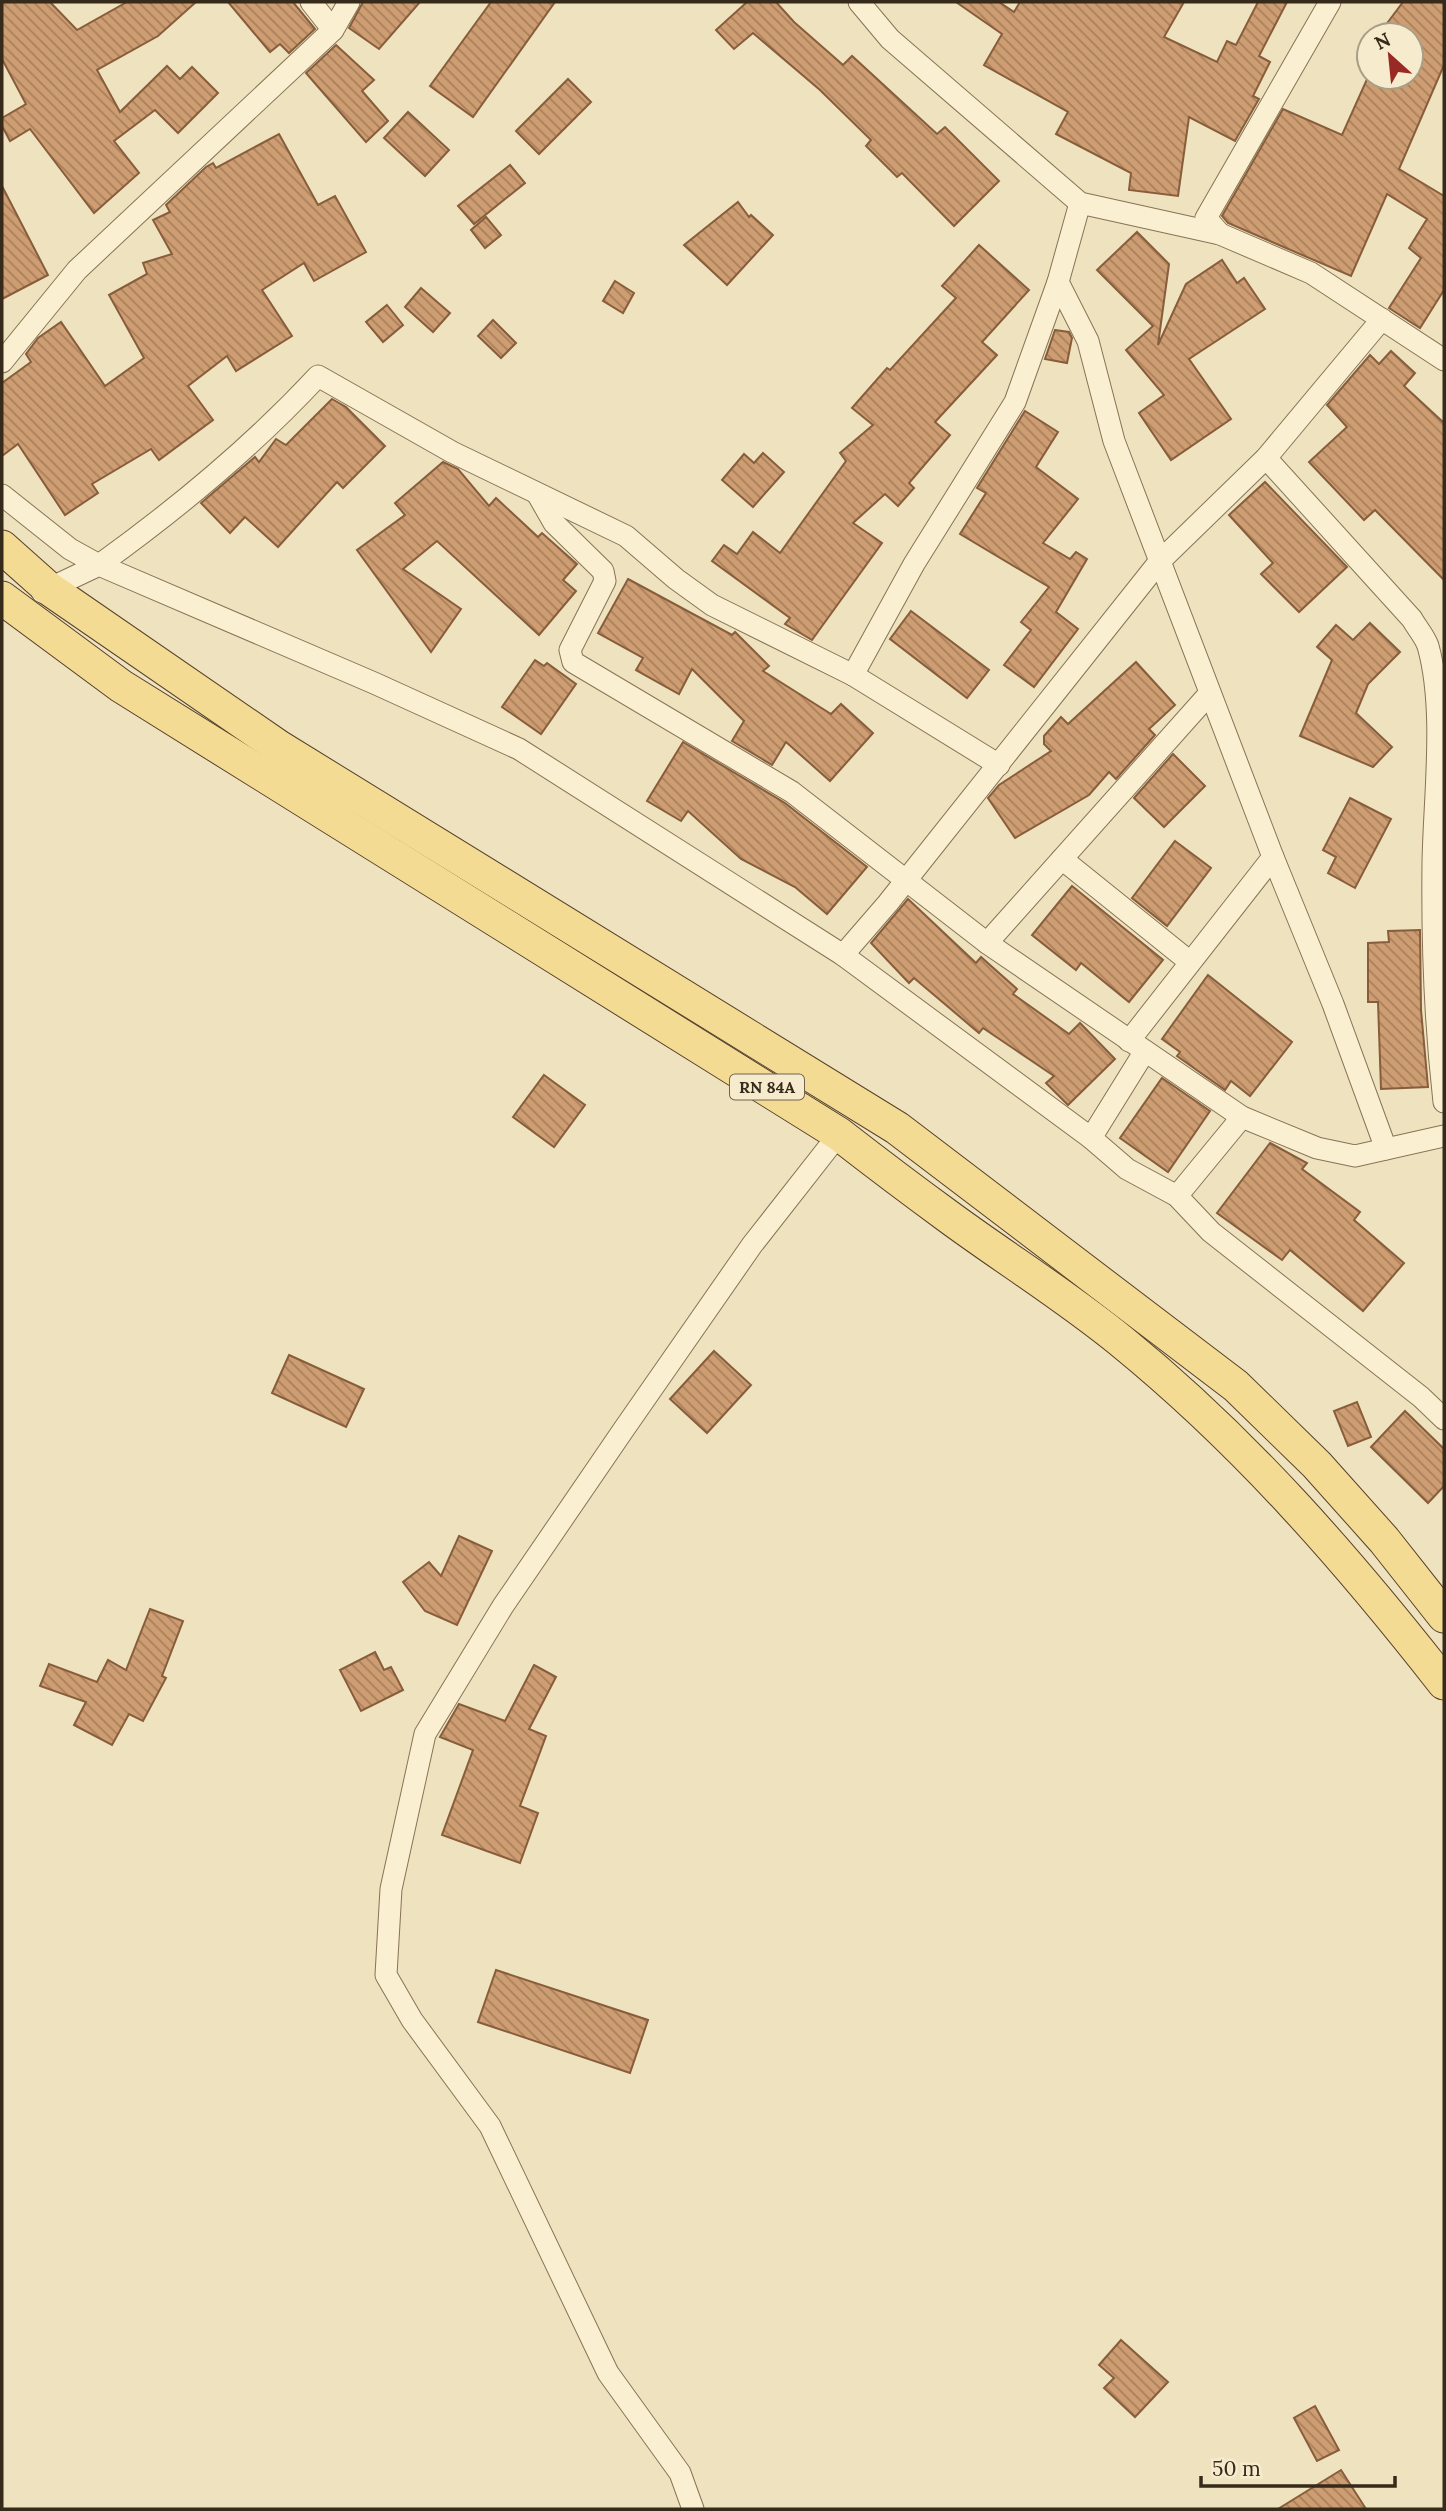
<svg xmlns="http://www.w3.org/2000/svg" width="1446" height="2511" viewBox="0 0 1446 2511" font-family="Lora,serif">
<style>
.building{fill:url(#building-back-hatch);stroke:#875d3b;stroke-width:2}
.lines{fill:none;stroke-linecap:round;stroke-linejoin:round}
.street-casing{stroke:#877356;stroke-width:23}
.primary-casing{stroke:#55402b;stroke-width:35}
.street{stroke:#faefd1;stroke-width:21}
.primary{stroke:#f4db93;stroke-width:33}
.labels{text-anchor:middle;dominant-baseline:central;stroke-width:6;stroke-linejoin:round;paint-order:stroke}
.shield{fill:#f6eccd;stroke:#706450;stroke-width:2}
.shield-label{font-size:16px;font-weight:bold;fill:#362a1b}
</style>
<defs>
<pattern id="building-back-hatch" width="6" height="6" patternUnits="userSpaceOnUse" patternTransform="scale(1.75)"><rect width="6" height="6" fill="#ce9d72"/><path d="M-1 5l2 2M0 0l6 6M5-1l2 2" fill="none" stroke="#a8805d"/></pattern>
</defs>
<rect width="100%" height="100%" fill="#efe2be"/>
<!-- building -->
<g class="building">
<path d="M2 2H50L77 30 127 2H196L158 36 97 70 120 112 167 66 180 79 192 67 218 93 178 133 155 110 114 141 139 173 94 213 30 129 10 141 2 126V118L26 104 2 59Z"/>
<path d="M228 2H293L315 29 289 53 280 44 270 52Z"/>
<path d="M363 2H420L379 49 349 28Z"/>
<path d="M491 2H555L473 117 430 86Z"/>
<path d="M747 2H776L794 22 843 65 852 56 937 134 945 127 999 181 954 226 902 173 897 177 866 146 871 140 820 90 753 33 734 49 716 30Z"/>
<path d="M956 2H999L1014 12 1020 2H1184L1164 37 1217 62 1227 41 1236 45 1258 2H1287L1259 56 1270 62 1253 96 1259 99 1235 141 1189 117 1178 196 1129 190 1131 173 1056 134 1068 112 984 65 1002 34Z"/>
<path d="M1403 2H1444V65L1399 169 1444 196V290L1420 328 1389 308 1421 258 1409 248 1427 219 1387 194 1351 276 1228 223 1222 216 1283 109 1342 135 1368 77H1411V35H1396L1385 26Z"/>
<path d="M336 45 374 80 362 91 388 121 366 142 306 73Z"/>
<path d="M568 79 591 102 539 154 516 131Z"/>
<path d="M408 112 449 150 425 176 384 138Z"/>
<path d="M279 134 318 205 335 196 366 252 314 281 304 263 262 290 292 336 236 371 227 356 188 386 213 420 159 460 151 449 92 484 98 493 65 515 18 444 2 456V383L31 362 26 354 38 338 61 322 105 386 144 358 109 295 147 274 143 263 172 254 153 220 170 212 166 205 206 167 213 163 216 168Z"/>
<path d="M510 165 525 183 474 224 458 206Z"/>
<path d="M2 186 48 275 2 299Z"/>
<path d="M738 202 749 217 751 215 773 235 727 285 684 245Z"/>
<path d="M486 217 501 235 485 248 471 230Z"/>
<path d="M1137 232 1169 264 1158 345 1186 284 1222 260 1237 283 1244 278 1265 309 1189 359 1231 419 1171 460 1139 413 1164 395 1126 350 1153 326 1097 270Z"/>
<path d="M979 245 1029 290 982 342 997 355 935 422 950 435 909 483 914 488 898 506 885 494 853 523 882 543 812 640 785 624 790 618 712 561 724 545 737 554 753 532 780 553 846 461 840 453 873 425 852 408 887 368 890 370 956 298 942 286Z"/>
<path d="M615 281 634 293 623 313 603 301Z"/>
<path d="M421 288 450 313 433 332 405 307Z"/>
<path d="M387 305 403 325 383 342 366 322Z"/>
<path d="M493 320 516 343 501 358 478 336Z"/>
<path d="M1055 330 1069 332 1072 338 1067 363 1045 359Z"/>
<path d="M1391 351 1415 373 1404 386 1444 423V580L1375 510 1364 520 1309 462 1347 427 1327 405 1370 355 1379 364Z"/>
<path d="M332 399 346 407 385 446 343 488 337 482 278 547 245 517 230 533 201 503 255 457 259 462 276 439 286 445Z"/>
<path d="M1025 411 1058 432 1036 467 1078 499 1043 543 1070 559 1076 552 1087 559 1056 612 1078 629 1034 687 1004 665 1031 630 1021 622 1049 587 960 534 986 493 977 488Z"/>
<path d="M763 453 784 472 753 507 722 480 744 454 754 463Z"/>
<path d="M443 462 458 469 489 506 496 498 538 537 542 533 577 564 563 580 576 591 539 635 437 541 403 569 461 609 431 652 357 550 405 515 395 503Z"/>
<path d="M1265 482 1347 567 1299 612 1261 574 1273 563 1229 515Z"/>
<path d="M628 579 732 635 735 632 769 666 763 671 831 714 841 704 873 733 830 781 786 742 772 765 732 741 744 721 692 669 679 694 636 670 643 658 598 633Z"/>
<path d="M911 611 989 670 967 698 890 639Z"/>
<path d="M1370 623 1400 652 1368 684 1356 713 1392 747 1373 767 1300 736 1332 660 1317 647 1336 625 1353 640Z"/>
<path d="M535 660 544 666 547 663 576 684 541 734 502 707Z"/>
<path d="M1136 662 1175 705 1149 729 1155 735 1116 779 1109 772 1089 795 1015 838 988 798 999 785 1051 751 1044 744V736L1061 717 1068 724Z"/>
<path d="M683 742 785 803 867 867 827 914 795 887 741 859 688 811 681 821 647 801Z"/>
<path d="M1173 754 1205 786 1164 827 1134 798Z"/>
<path d="M1350 798 1391 819 1355 888 1328 873 1336 857 1323 850Z"/>
<path d="M1175 841 1211 868 1167 926 1132 898Z"/>
<path d="M1072 886 1163 960 1129 1002 1081 963 1076 970 1032 935Z"/>
<path d="M908 899 976 963 981 957 1017 989 1013 994 1069 1034 1080 1023 1115 1059 1068 1105 1046 1083 1054 1076 983 1028 979 1033 914 978 909 983 871 943Z"/>
<path d="M1420 930 1421 1010 1428 1087 1381 1089 1378 1002H1368V943L1389 942 1388 931Z"/>
<path d="M1208 975 1292 1042 1250 1096 1231 1081 1225 1090 1177 1056 1180 1052 1162 1039Z"/>
<path d="M544 1075 585 1105 554 1147 513 1117Z"/>
<path d="M1162 1078 1210 1111 1168 1172 1120 1138Z"/>
<path d="M1270 1143 1307 1163 1302 1169 1360 1212 1354 1220 1404 1263 1363 1311 1290 1250 1282 1260 1217 1213Z"/>
<path d="M714 1351 751 1385 707 1433 670 1399Z"/>
<path d="M289 1355 364 1389 346 1427 272 1393Z"/>
<path d="M1357 1402 1371 1437 1348 1446 1334 1411Z"/>
<path d="M1405 1411 1444 1449V1486L1428 1503 1371 1447Z"/>
<path d="M459 1536 492 1551 457 1625 425 1611 403 1582 429 1562 441 1576Z"/>
<path d="M150 1609 183 1621 162 1676 166 1678 143 1721 129 1714 112 1745 74 1725 86 1702 40 1686 49 1664 97 1682 108 1660 126 1670Z"/>
<path d="M375 1652 384 1670 391 1667 403 1690 361 1711 340 1670Z"/>
<path d="M534 1665 556 1677 529 1729 546 1736 520 1806 538 1813 520 1863 442 1835 473 1750 440 1737 459 1704 505 1721Z"/>
<path d="M496 1970 648 2020 630 2073 478 2022Z"/>
<path d="M1121 2340 1168 2382 1135 2417 1104 2388 1114 2378 1099 2365Z"/>
<path d="M1315 2406 1339 2450 1317 2461 1294 2418Z"/>
<path d="M1341 2470 1366 2509H1278Z"/>
</g>
<g class="lines">
<defs>
<g id="street">
<path d="M311 2 333 30"/>
<path d="M859 2 890 39 1080 203 1220 234 1311 273 1444 360"/>
<path d="M1220 234 1206 218 1330 2"/>
<path d="M1058 282 1088 341 1114 441 1273 857 1333 1004 1386 1149"/>
<path d="M2 362 77 270 333 30 349 2"/>
<path d="M1266 458 1412 619C1417 628 1425 637 1428 646 1446 710 1434 797 1433 863 1432 943 1435 1023 1444 1102"/>
<path d="M2 495 70 549 99 565C177 509 253 446 318 376L452 452 626 536 676 579 712 605 853 675 999 765"/>
<path d="M538 495 554 523 603 571 605 581 570 650 573 662 792 792 987 943 1242 1117 1317 1148 1355 1156 1444 1136"/>
<path d="M42 592 99 565 374 683 519 749 843 955 1091 1138 1127 1169 1177 1196 1211 1232 1421 1397 1444 1419"/>
<path d="M853 675 914 564 1015 402 1058 282 1080 203"/>
<path d="M1062 859 1190 962"/>
<path d="M987 943 1210 693"/>
<path d="M843 955 888 903 1159 562 1266 458 1382 319"/>
<path d="M1129 1041 1273 857"/>
<path d="M1091 1138 1145 1051"/>
<path d="M1177 1196 1242 1117"/>
<path d="M693 2509 680 2473 608 2373 490 2126 412 2020 386 1975 391 1889 425 1734 503 1606 624 1429 752 1245 839 1134"/>
</g>
<g id="primary">
<path d="M2 547 48 588 279 747 897 1128 1236 1386 1317 1465 1384 1540 1444 1616"/>
<path d="M2 598 121 686 839 1134C875 1162 912 1190 949 1217 1006 1259 1066 1296 1121 1341 1244 1441 1347 1559 1444 1683"/>
</g>
</defs>
<!-- street casing -->
<use href="#street" class="street-casing"/>
<!-- primary casing -->
<use href="#primary" class="primary-casing"/>
<!-- street -->
<use href="#street" class="street"/>
<!-- primary -->
<use href="#primary" class="primary"/>
</g>
<g class="labels">
<!-- shield labels -->
<rect class="shield" x="730" y="1074.5" width="74" height="25" rx="5"/>
<g class="shield-label">
<text x="767" y="1087">RN 84A</text>
</g>
</g>
<!-- border -->
<rect width="1446" height="2511" fill="none" stroke="#362a1b" stroke-width="7"/>
<!-- north arrow -->
<g transform="translate(1390 56) rotate(333)"><circle r="33" fill="#f6eccd" stroke="#a99e86" stroke-width="2"/>
<path d="M0-5L12 26L0 18L-12 26Z" fill="#982925"/>
<text y="-10" font-size="19" font-weight="bold" text-anchor="middle" fill="#362a1b">N</text>
</g>
<!-- scale -->
<path d="M1201 2476v10h194v-10" fill="none" stroke="#362a1b" stroke-width="3.5"/>
<text x="1212" y="2476" font-size="21" fill="#362a1b" stroke="#f6eccd" stroke-width="5" paint-order="stroke">50 m</text>
</svg>
